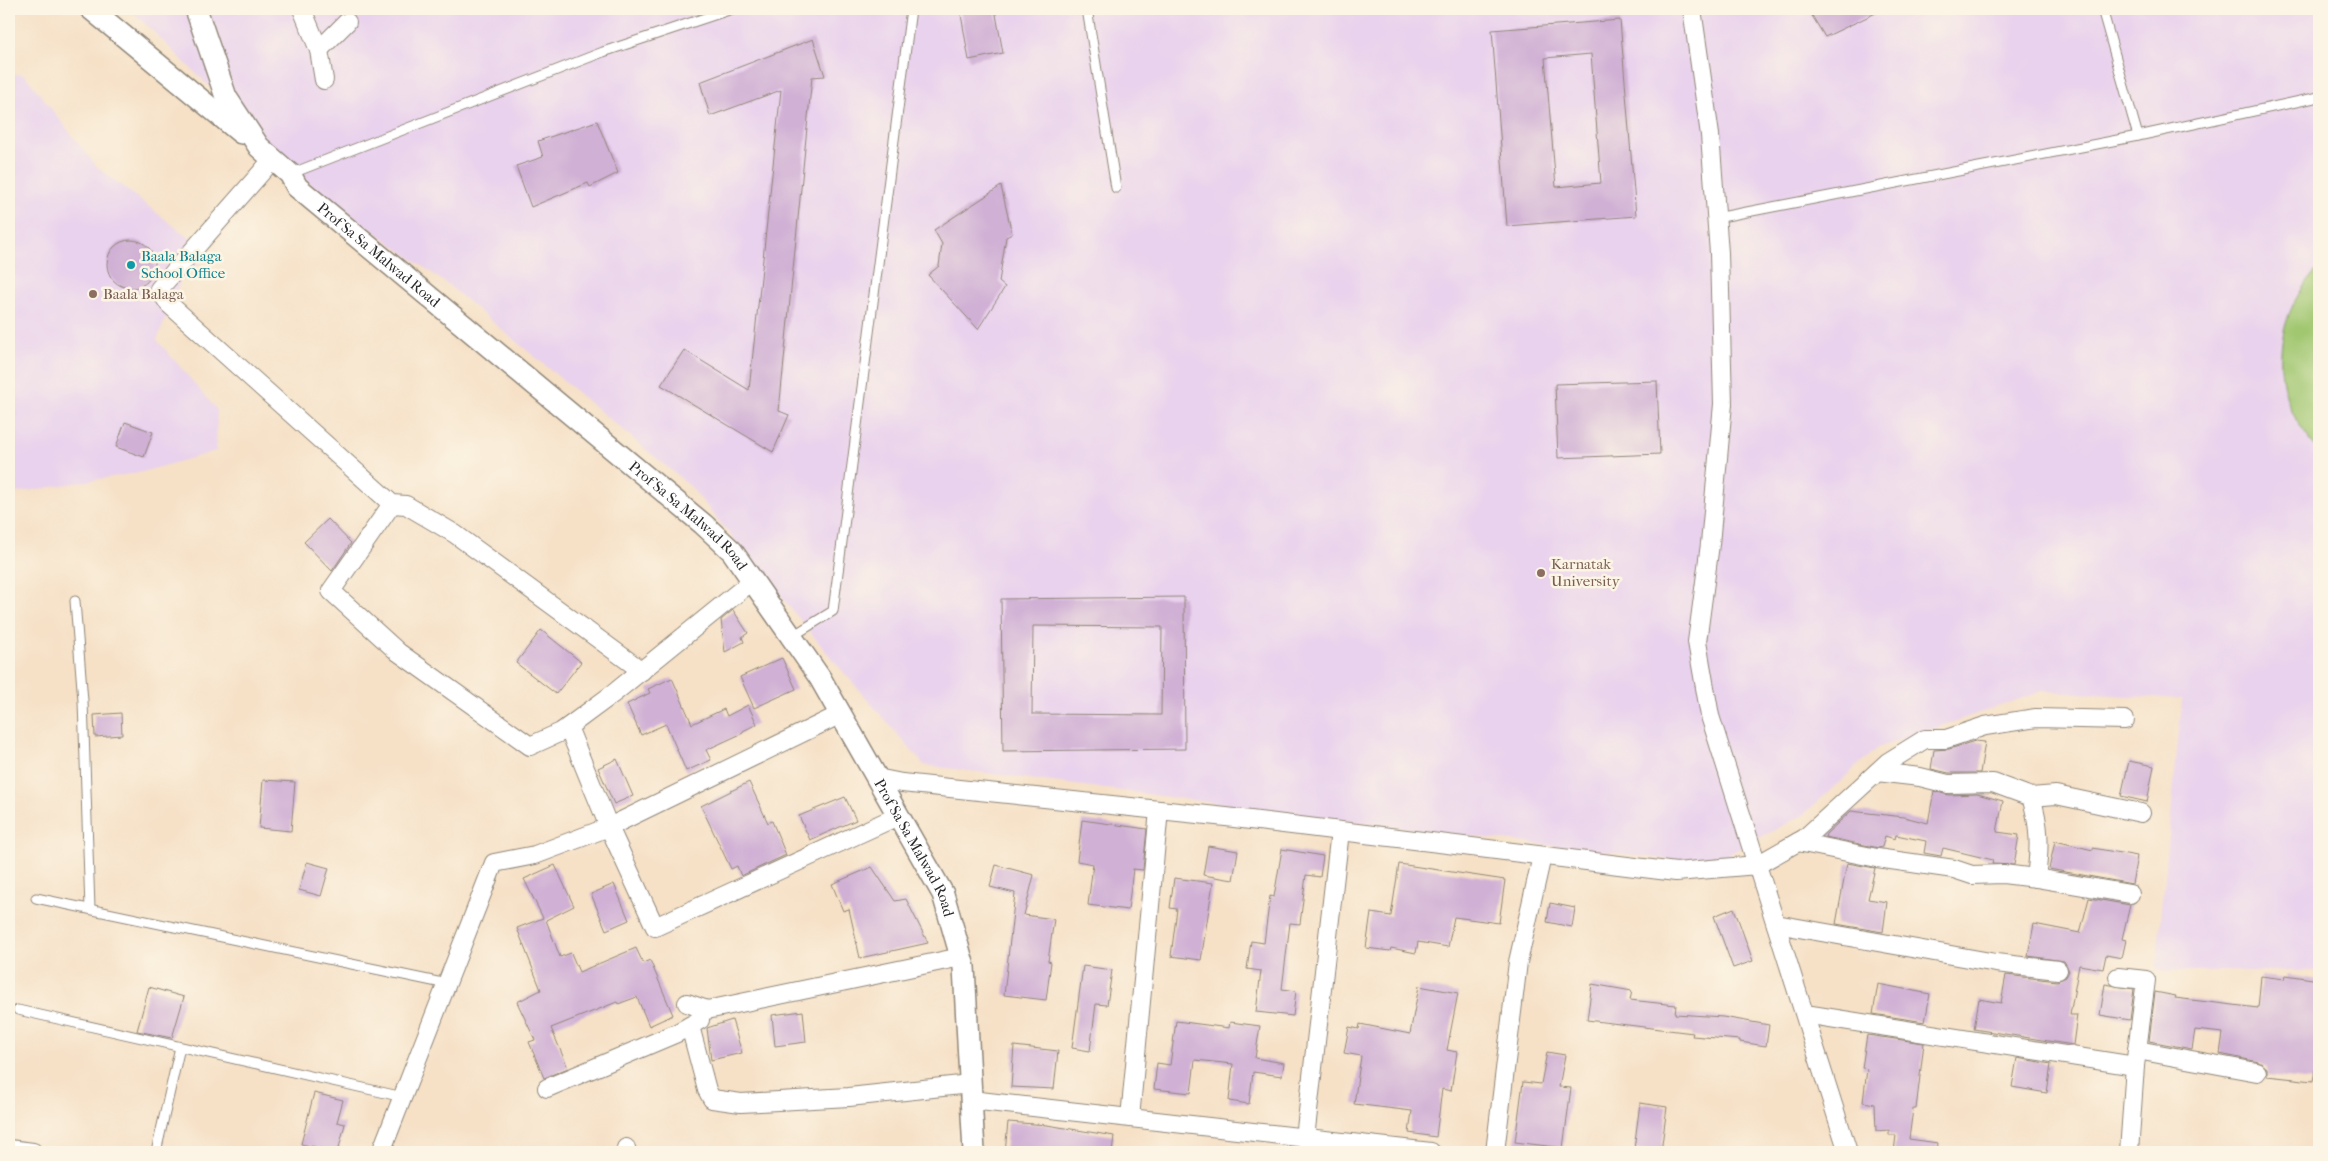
<svg xmlns="http://www.w3.org/2000/svg" width="2328" height="1161" viewBox="0 0 2328 1161" font-family="'IM FELL French Canon',serif">
<style>
.built{fill:#e9d2ed}
.green{fill:#a1c771;stroke:#66794e}
.building{fill:#d0b0d5;fill-rule:evenodd}
.lines{fill:none;stroke-linecap:round;stroke-linejoin:round}
.service-casing{stroke:#908679;stroke-width:11}
.minor-casing{stroke:#908679;stroke-width:20}
.tertiary-casing{stroke:#908679;stroke-width:24}
.service{stroke:#fff;stroke-width:9}
.minor{stroke:#fff;stroke-width:18}
.tertiary{stroke:#fff;stroke-width:21}
.culture-dot{fill:#0f9aa8;stroke:#fcf5e5;stroke-width:2}
.education-dot{fill:#8d6e63;stroke:#fcf5e5;stroke-width:2}
.labels{text-anchor:middle;dominant-baseline:central;stroke-width:5;stroke-linejoin:round;paint-order:stroke}
.street-label{font-size:15px;fill:#2b2b2b;stroke:#fcf5e5}
.culture-label{font-size:15px;fill:#0d838f;stroke:#fcf5e5;text-anchor:start}
.education-label{font-size:15px;fill:#785e54;stroke:#fcf5e5;text-anchor:start}
</style>
<rect width="100%" height="100%" fill="#fcf5e5"/>
<filter id="ink" filterUnits="userSpaceOnUse"><feTurbulence type="fractalNoise" baseFrequency=".02" numOctaves="2"/><feDisplacementMap in="SourceGraphic" scale="10" xChannelSelector="R" yChannelSelector="G"/><feConvolveMatrix kernelMatrix="1 2 1 2 8 2 1 2 1" color-interpolation-filters="sRGB"/></filter>
<filter id="wash" filterUnits="userSpaceOnUse"><feTurbulence type="fractalNoise" baseFrequency=".0096" numOctaves="4" result="noise"/><feDisplacementMap in="SourceGraphic" scale="20" xChannelSelector="R" yChannelSelector="G"/><feGaussianBlur stdDeviation="1.12" result="paint"/><feColorMatrix in="noise" values="0 0 0 0 0 0 0 0 0 0 0 0 0 0 0 0 0 1.4 0 .05"/><feComposite in="paint" operator="in"/></filter>
<g filter="url(#wash)">
<rect width="100%" height="100%" fill="#f6e1c7"/>
<!-- built -->
<g class="built">
<path d="M130 9H2319V971H2156L2182 699 2043 691 1877 748 1803 815 1716 861 1674 860 1460 835 924 765 834 661 690 486 447 284 314 188Z"/>
<path d="M9 73 25 75 97 167 209 253 181 280 157 340 217 410 216 451 142 472 9 494Z"/>
</g>
<!-- green -->
<path class="green" d="M2319 268V327L2313 349 2312 365 2319 393V450C2311 443 2306 434 2300 426 2268 376 2277 310 2319 268Z"/>
<g id="blocks">
<!-- building -->
<g class="building">
<path d="M960 9H995L1003 53 969 60Z"/>
<path d="M1808 9H1884L1825 37Z"/>
<path d="M1620 20 1636 216 1507 226 1492 30ZM1591 54 1601 183 1556 187 1545 58Z"/>
<path d="M813 39 825 76 812 77 779 411 789 415 773 452 661 385 684 350 749 390 781 90 710 116 700 82Z"/>
<path d="M597 121 618 173 590 187 588 183 531 207 516 166 543 157 538 141Z"/>
<path d="M1001 186 1012 234 1006 237 999 282 1005 287 978 329 928 275 939 266 942 244 934 230Z"/>
<circle cx="131" cy="264" r="24"/>
<path d="M1657 381 1660 454 1558 458 1555 384Z"/>
<path d="M125 422 153 432 144 457 116 447Z"/>
<path d="M328 519 351 543 332 571 304 542Z"/>
<path d="M1184 597 1185 749 1003 751 1001 599ZM1033 626 1162 627 1161 715 1032 714Z"/>
<path d="M733 610 748 633 742 637 744 642 725 652 721 620Z"/>
<path d="M541 630 581 662 556 694 516 663Z"/>
<path d="M782 658 796 689 754 708 740 677Z"/>
<path d="M672 678 692 724 724 709 727 716 748 705 757 724 743 731V733L706 750 711 760 686 771 666 724 641 735 627 704 650 693 648 689Z"/>
<path d="M121 713 122 735 95 737 94 715Z"/>
<path d="M1975 741 1985 742 1980 773H1949L1931 769 1934 750 1949 749Z"/>
<path d="M617 759 633 796 614 804 598 768Z"/>
<path d="M2129 761 2154 766 2147 802 2121 796Z"/>
<path d="M263 780 295 782 291 831 259 828Z"/>
<path d="M749 782 768 823 772 821 786 855 741 876 737 866 731 869 701 806Z"/>
<path d="M1934 791 1948 795 1977 794 2003 801 1997 832 2019 835 2014 865 1992 864 1993 860 1943 848 1941 856 1924 853 1926 841 1896 835 1895 839 1885 836 1882 847 1879 848 1825 837 1826 834 1851 811 1904 817 1928 823Z"/>
<path d="M845 797 856 820 810 840 799 816Z"/>
<path d="M1082 820 1147 829 1143 870 1133 869 1128 910 1088 905 1093 864 1077 861Z"/>
<path d="M2055 841 2093 850V848L2137 856 2132 884 2049 869Z"/>
<path d="M1208 846 1238 851 1233 880 1203 875Z"/>
<path d="M1282 849 1323 856 1320 877 1306 875 1300 924 1290 923 1282 989 1296 991 1293 1016 1256 1012 1261 971 1247 969 1251 941 1264 943 1270 896 1274 897Z"/>
<path d="M307 862 329 868 321 896 299 890Z"/>
<path d="M1847 863 1875 868 1868 899 1887 902 1883 932 1836 924Z"/>
<path d="M1399 864 1505 880 1499 923 1454 917 1448 947 1418 942 1416 953 1391 948 1390 951 1366 948 1371 913 1391 916Z"/>
<path d="M555 865 574 906 546 920 560 957 571 953 579 972 636 948 643 963 650 960 673 1015 649 1026 637 997 618 1004 617 1002 551 1028 568 1068 544 1078 529 1042 535 1040 517 1002 541 990 517 928 543 918 524 879Z"/>
<path d="M996 865 1034 875 1024 915 1054 919 1048 961 1051 962 1046 1000 1004 995 1015 893 990 887Z"/>
<path d="M872 867 895 901 906 899 928 943 860 958 849 909 843 911 832 884Z"/>
<path d="M1174 878 1213 883 1201 960 1171 956 1177 909 1170 908Z"/>
<path d="M614 884 629 920 606 930 591 894Z"/>
<path d="M2089 898 2130 905 2122 939 2126 940 2122 958 2106 955 2103 969 2079 965 2070 1015H2077L2073 1045 1974 1029 1979 999 2001 1003 2006 975 2057 981 2066 977 2069 971 2064 961 2028 956 2034 924 2080 933Z"/>
<path d="M1550 903 1575 908 1572 927 1547 922Z"/>
<path d="M1734 908 1753 961 1733 968 1714 916Z"/>
<path d="M1083 966 1112 970 1107 1005 1096 1004 1090 1051 1072 1048Z"/>
<path d="M2286 975 2319 980V1071L2315 1070 2313 1081 2267 1076V1068L2259 1062 2220 1054 2223 1033 2195 1030 2192 1049 2149 1041 2155 992 2176 996 2175 998 2258 1008 2261 976 2285 979Z"/>
<path d="M1592 984 1632 991 1630 1000 1676 1005 1675 1014 1723 1017 1769 1025 1766 1046 1740 1042V1040L1692 1036 1693 1033 1587 1020Z"/>
<path d="M1878 984 1930 994 1925 1022 1873 1014Z"/>
<path d="M2105 984 2134 989 2130 1020 2100 1015Z"/>
<path d="M1419 986 1458 993 1447 1050 1457 1052 1451 1091 1442 1089 1436 1137 1409 1133 1412 1111 1354 1104 1361 1056 1344 1053 1349 1027 1359 1029 1360 1024 1410 1034Z"/>
<path d="M149 987 184 997 172 1038 137 1031Z"/>
<path d="M803 1011 806 1042 775 1046 772 1015Z"/>
<path d="M732 1020 742 1053 711 1060 707 1028Z"/>
<path d="M1176 1021 1229 1028 1230 1022 1260 1026 1255 1058 1284 1063 1282 1076 1253 1072 1249 1104 1229 1101 1233 1064 1195 1060 1191 1093 1154 1089 1157 1063 1170 1065Z"/>
<path d="M1867 1035 1924 1043 1916 1109H1913L1909 1139 1938 1143 1937 1152H1894L1896 1135H1889V1130L1876 1131 1875 1104 1863 1102 1867 1069 1862 1068Z"/>
<path d="M1014 1046 1058 1051 1054 1089 1011 1087Z"/>
<path d="M1547 1052 1565 1055 1559 1087 1571 1088 1563 1148 1515 1142 1523 1082 1541 1084Z"/>
<path d="M2017 1058 2051 1064 2047 1093 2012 1087Z"/>
<path d="M314 1093 343 1100 337 1122 345 1124 338 1152 301 1144Z"/>
<path d="M1640 1103 1667 1107 1661 1152 1634 1149Z"/>
<path d="M1008 1122 1047 1125 1114 1136 1112 1152H1005Z"/>
</g>
</g>
</g>
<g filter="url(#ink)">
<use href="#blocks" fill-opacity="0" stroke="#908679" stroke-width="1"/>
<g class="lines">
<defs>
<g id="service">
<path d="M1087 9 1116 188"/>
<path d="M2102 9 2138 136 2319 97"/>
<path d="M290 174 603 52 732 9"/>
<path d="M1716 218 2138 136"/>
<path d="M75 601 83 701 90 909"/>
<path d="M791 637 833 611 911 9"/>
<path d="M36 898 447 984"/>
<path d="M18 1010 403 1097"/>
<path d="M156 1152 180 1047"/>
</g>
<g id="minor">
<path d="M302 9 319 50 324 80"/>
<path d="M1692 9 1710 135 1719 253 1723 404 1710 544 1697 642 1710 716 1757 865 1805 838 1888 762 1925 739H1946L1985 726 2036 718 2125 720"/>
<path d="M319 50 347 22"/>
<path d="M273 159 159 289 169 304 392 504 406 505 455 534 642 671"/>
<path d="M392 504 331 591 398 652 530 746 561 732 568 727 614 693 752 581"/>
<path d="M568 727 609 827 655 927 898 816"/>
<path d="M1877 772 1920 777 1948 784 1993 783 2031 797 2056 795 2141 813"/>
<path d="M877 778 902 783 1226 817 1676 872 1757 865 1848 1152"/>
<path d="M2031 797C2040 825 2040 848 2036 878"/>
<path d="M1798 842 1877 858 1954 869 1972 875 2003 874 2036 878 2130 894"/>
<path d="M1776 924 1996 963 2058 970"/>
<path d="M2118 977 2146 980 2135 1066 2129 1152"/>
<path d="M687 1003 707 1010 961 957"/>
<path d="M1805 1014 2135 1066"/>
<path d="M690 1026 707 1090 712 1099 741 1103 849 1097 970 1084"/>
<path d="M2137 1050 2257 1072"/>
<path d="M547 1088 677 1033 700 1020"/>
<path d="M971 1100 1431 1152"/>
<path d="M1130 1118 1159 810"/>
<path d="M1305 1138 1340 831"/>
<path d="M626 1148 627 1152"/>
<path d="M9 1149 33 1152"/>
<path d="M381 1152 494 863 535 855 609 827 841 714"/>
<path d="M1495 1152 1518 962 1542 856"/>
</g>
<g id="tertiary">
<path d="M91 9 241 133"/>
<path id="s1" d="M196 9 226 97 259 147 290 174 297 187 703 524 732 551 820 678 943 894 964 967 974 1152"/>
</g>
</defs>
<!-- service casing -->
<use href="#service" class="service-casing"/>
<!-- minor casing -->
<use href="#minor" class="minor-casing"/>
<!-- tertiary casing -->
<use href="#tertiary" class="tertiary-casing"/>
<!-- service -->
<use href="#service" class="service"/>
<!-- minor -->
<use href="#minor" class="minor"/>
<!-- tertiary -->
<use href="#tertiary" class="tertiary"/>
</g>
</g>
<!-- markers -->
<circle class="culture-dot" cx="131" cy="265" r="5"/>
<g class="education-dot">
<circle cx="93" cy="294" r="5"/>
<circle cx="1541" cy="573" r="5"/>
</g>
<g class="labels">
<!-- street labels -->
<g class="street-label">
<text stroke="none"><textPath href="#s1" startOffset="315">Prof Sa Sa Malwad Road</textPath></text>
<text stroke="none"><textPath href="#s1" startOffset="720">Prof Sa Sa Malwad Road</textPath></text>
<text stroke="none"><textPath href="#s1" startOffset="1125">Prof Sa Sa Malwad Road</textPath></text>
</g>
<!-- culture labels -->
<g class="culture-label">
<text x="141" y="256">Baala Balaga<tspan x="141" dy="17">School Office</tspan></text>
</g>
<!-- education labels -->
<g class="education-label">
<text x="103" y="294">Baala Balaga</text>
<text x="1551" y="564">Karnatak<tspan x="1551" dy="17">University</tspan></text>
</g>
</g>
<!-- margin -->
<rect width="2328" height="1161" fill="none" stroke="#fcf5e5" stroke-width="30"/>
</svg>
